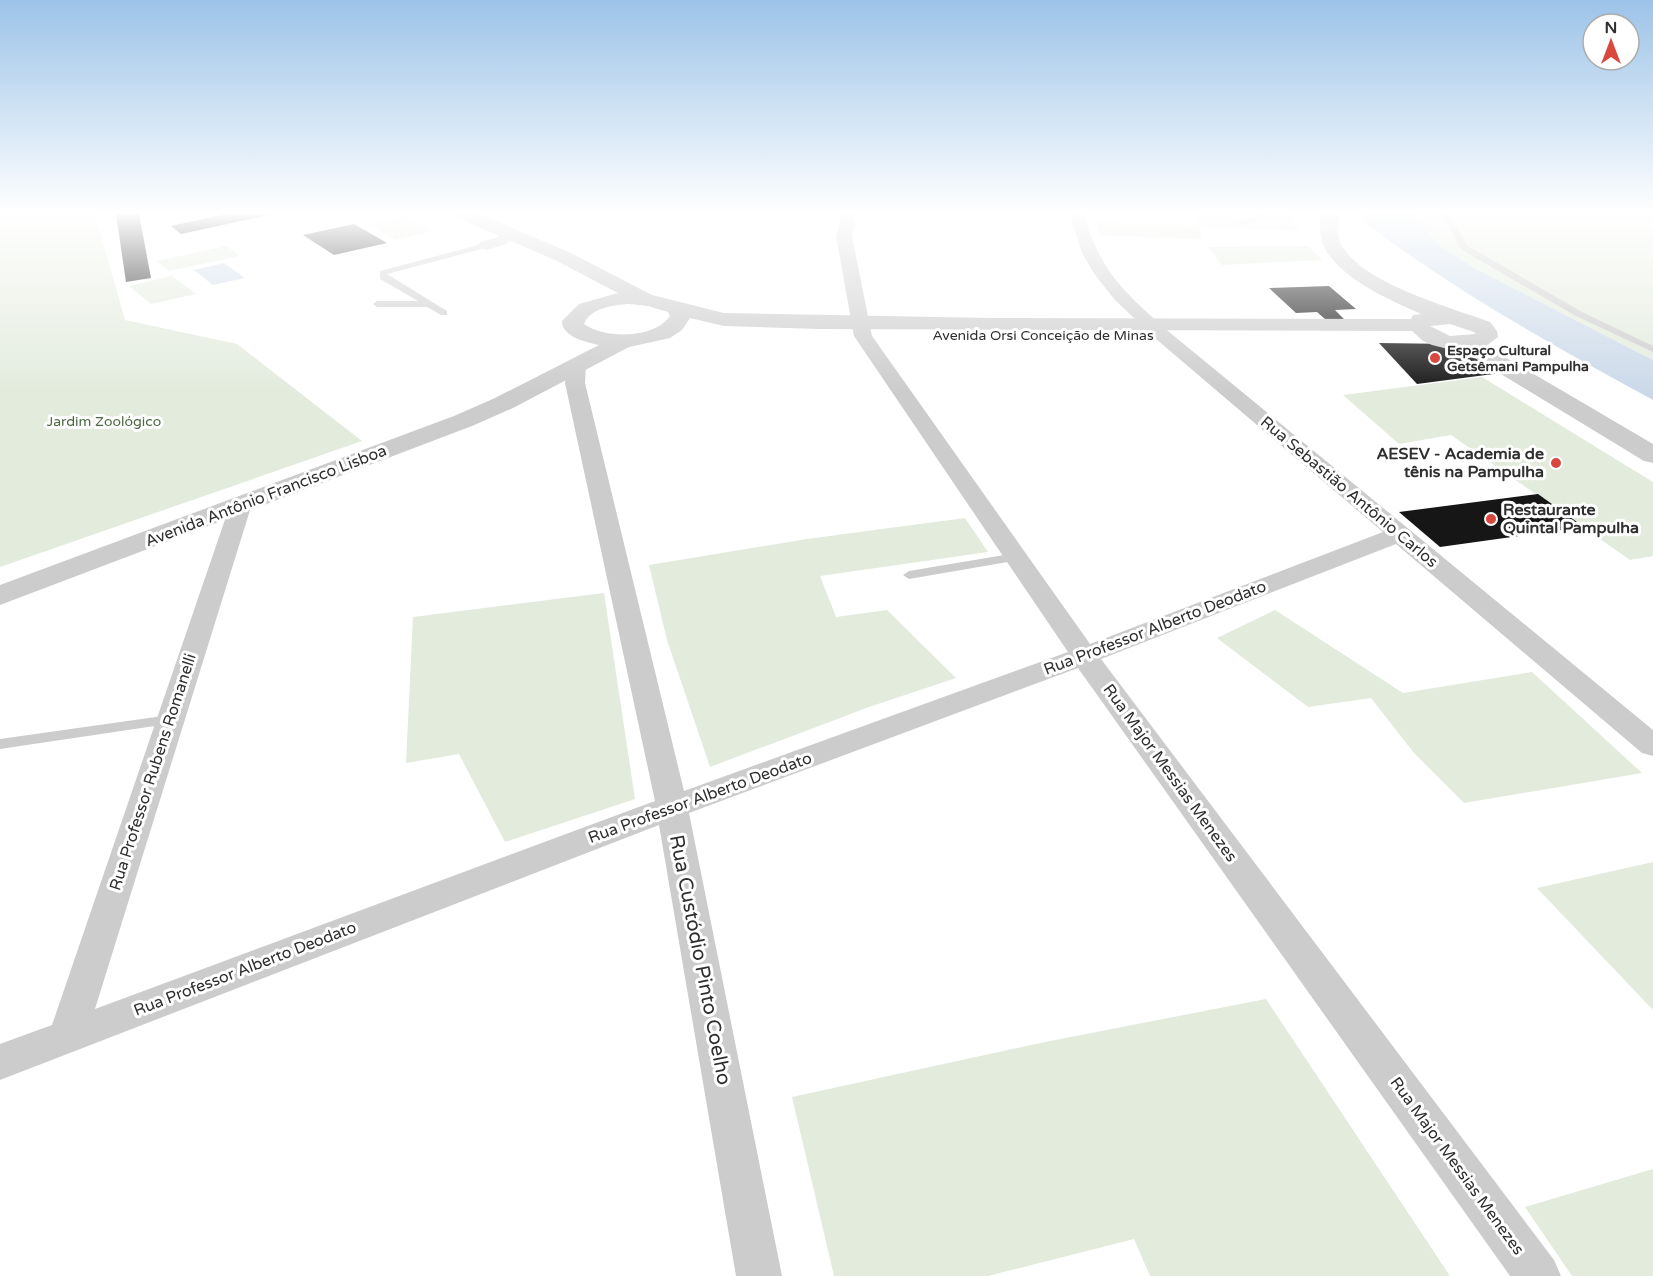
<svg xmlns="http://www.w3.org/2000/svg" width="1653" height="1276" viewBox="0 0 1653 1276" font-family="'Varela Round',sans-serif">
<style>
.green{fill:#e3ebdd}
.water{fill:#cbd9e9}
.building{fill:#161616}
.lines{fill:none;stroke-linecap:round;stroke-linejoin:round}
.service{fill:#ccc;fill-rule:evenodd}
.minor{fill:#ccc;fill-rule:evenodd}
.tertiary{fill:#ccc;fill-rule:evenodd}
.poi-dot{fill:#d8483e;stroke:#fff;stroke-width:2}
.labels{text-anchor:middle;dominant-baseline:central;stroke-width:6;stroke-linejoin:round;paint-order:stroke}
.far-street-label{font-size:14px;fill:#2f2f2f;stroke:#fff}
.far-poi-label{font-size:14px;font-weight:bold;fill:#2f2f2f;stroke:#fff;text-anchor:start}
.far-park-label{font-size:14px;fill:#4c673f;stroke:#fff}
.poi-label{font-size:16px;font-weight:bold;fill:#2f2f2f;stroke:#fff;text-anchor:end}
.street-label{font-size:16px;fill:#2f2f2f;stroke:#fff}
.near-street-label{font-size:20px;fill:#2f2f2f;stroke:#fff}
</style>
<rect width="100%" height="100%" fill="#fff"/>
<!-- green -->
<g class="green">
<path d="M0 214H95L125 320 237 344 362 441 0 567Z"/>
<path d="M1196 214H1291L1298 231 1199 227 1202 239 1099 235 1094 221 1198 227Z"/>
<path d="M1412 214H1653V360L1478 270 1441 247Z"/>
<path d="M406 216 433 231 396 240 369 224Z"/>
<path d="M227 246 240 256 169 271 157 261Z"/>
<path d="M1308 246 1322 260 1222 265 1208 247Z"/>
<path d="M172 276 196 294 151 304 129 286Z"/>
<path d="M1482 377 1653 482V556L1630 560 1451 435 1399 444 1343 395Z"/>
<path d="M965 518 988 552 820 576 836 617 887 610 956 678 869 707 710 767 667 640 649 565 807 539Z"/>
<path d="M604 593 635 799 505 842 459 754 406 763 413 617Z"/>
<path d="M1275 610 1403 693 1532 672 1642 773 1464 803 1414 753 1371 698 1308 707 1217 638Z"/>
<path d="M1653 862V1010L1537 888Z"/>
<path d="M1266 999 1450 1276H1150L1134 1239 988 1276H834L792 1097 1045 1042Z"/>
<path d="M1653 1169V1276H1572L1525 1207Z"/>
</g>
<!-- water -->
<g class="water">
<path d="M1362 214H1412L1441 247 1478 270 1653 360V400C1554 346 1455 291 1365 223Z"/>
<path d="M224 263 245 278 213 285 194 270Z"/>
</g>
<!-- building -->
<g class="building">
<path d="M116 214H139L151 278 126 282Z"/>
<path d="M225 214 269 215 181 234 171 226Z"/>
<path d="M354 224 387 243 334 255 303 235Z"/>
<path d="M1329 286 1356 309 1335 310 1344 319H1325L1317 312 1296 313 1269 288Z"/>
<path d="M1379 343 1452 344 1501 373 1417 384Z"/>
<path d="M1538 494 1584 527 1440 547 1399 512Z"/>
</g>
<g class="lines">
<!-- service -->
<g class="service">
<path d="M1254 214H1261L1255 222 1237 226 1233 224 1249 218Z"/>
<path d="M1441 214H1448L1468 246 1582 312 1653 346V352L1576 316 1462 250Z"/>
<path d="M486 243H489V247L387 274 447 311V315H441L427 307H377L373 304 377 301H418L380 279V271Z"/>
<path d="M1016 553 1022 557 1020 560 909 579 903 575 909 571Z"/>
<path d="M170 715 175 717 177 720 175 723 0 749V739Z"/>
</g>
<!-- minor -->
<g class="minor">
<path d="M842 214H856L852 236 872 336 1090 644 1383 532 1156 339 1114 299 1093 272 1082 253 1070 214H1084C1100 272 1125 293 1168 331L1653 730V756L1642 753 1396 544 1101 659 1554 1260 1561 1276H1510L1078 668 689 813 782 1276H736L659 825 0 1080V1044L52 1025 231 502 239 500 247 502 251 507 95 1009 655 801 565 383 568 365 570 361H584L586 365 585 383 684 791 1068 652 854 336 836 236Z"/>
<path d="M501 236 506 238 509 241 506 244 486 250 478 245 481 242Z"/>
</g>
<!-- tertiary -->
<path class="tertiary" d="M454 214H479L569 252 652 295 724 313 992 318 1411 319 1413 315 1421 314C1390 300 1335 277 1322 242 1319 234 1321 223 1320 214H1338C1339 223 1337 234 1340 242 1357 282 1452 308 1490 322L1497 331 1498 337 1486 346 1653 444V463L1644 461 1468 354 1432 345 1423 341 1412 331 821 329 724 326 690 318 682 330 670 338 629 347 513 408 472 426 0 605V585L454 416 495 398 599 345C586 342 562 337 562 321L579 304 618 293 555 260 457 218ZM629 304 648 306 668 312 670 316C654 339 605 339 584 324 590 308 613 305 629 304ZM1450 324 1474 332 1476 334 1450 336 1430 326Z"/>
</g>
<!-- sky -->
<linearGradient id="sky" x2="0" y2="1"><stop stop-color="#9cc3e8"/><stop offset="0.54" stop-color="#fff"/><stop offset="1" stop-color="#fff" stop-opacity="0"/></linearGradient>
<rect width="1653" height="393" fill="url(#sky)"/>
<!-- markers -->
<g class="poi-dot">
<circle cx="1435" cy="358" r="6"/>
<circle cx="1556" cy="463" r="6"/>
<circle cx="1491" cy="519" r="6"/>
</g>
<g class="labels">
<!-- far-street labels -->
<g class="far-street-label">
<text x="1043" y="335">Avenida Orsi Conceição de Minas</text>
</g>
<!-- far-poi labels -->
<g class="far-poi-label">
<text x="1447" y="350">Espaço Cultural<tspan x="1447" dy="16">Getsêmani Pampulha</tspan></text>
</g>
<!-- far-park labels -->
<g class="far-park-label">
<text x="104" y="421">Jardim Zoológico</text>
</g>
<!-- poi labels -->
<g class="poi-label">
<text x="1544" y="454">AESEV - Academia de<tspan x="1544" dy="18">tênis na Pampulha</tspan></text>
<text x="1503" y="510" text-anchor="start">Restaurante<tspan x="1503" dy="18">Quintal Pampulha</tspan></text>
</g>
<!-- street labels -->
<g class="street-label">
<text transform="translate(1349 492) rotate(40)">Rua Sebastião Antônio Carlos</text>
<text transform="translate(266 496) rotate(-21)">Avenida Antônio Francisco Lisboa</text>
<text transform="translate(1155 628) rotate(-21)">Rua Professor Alberto Deodato</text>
<text transform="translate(153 772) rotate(-72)">Rua Professor Rubens Romanelli</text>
<text transform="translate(1170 773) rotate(54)">Rua Major Messias Menezes</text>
<text transform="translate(700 798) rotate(-20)">Rua Professor Alberto Deodato</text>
<text transform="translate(245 969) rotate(-21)">Rua Professor Alberto Deodato</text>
<text transform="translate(1457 1166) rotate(54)">Rua Major Messias Menezes</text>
</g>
<!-- near-street labels -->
<g class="near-street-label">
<text transform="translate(700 960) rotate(79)">Rua Custódio Pinto Coelho</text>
</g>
</g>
<!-- north arrow -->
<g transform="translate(1611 42)"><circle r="28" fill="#ffffff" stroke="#acacac" stroke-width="1.5"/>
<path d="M0-4.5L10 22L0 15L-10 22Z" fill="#d8483e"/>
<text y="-9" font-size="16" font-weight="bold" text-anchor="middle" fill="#2f2f2f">N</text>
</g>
</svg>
